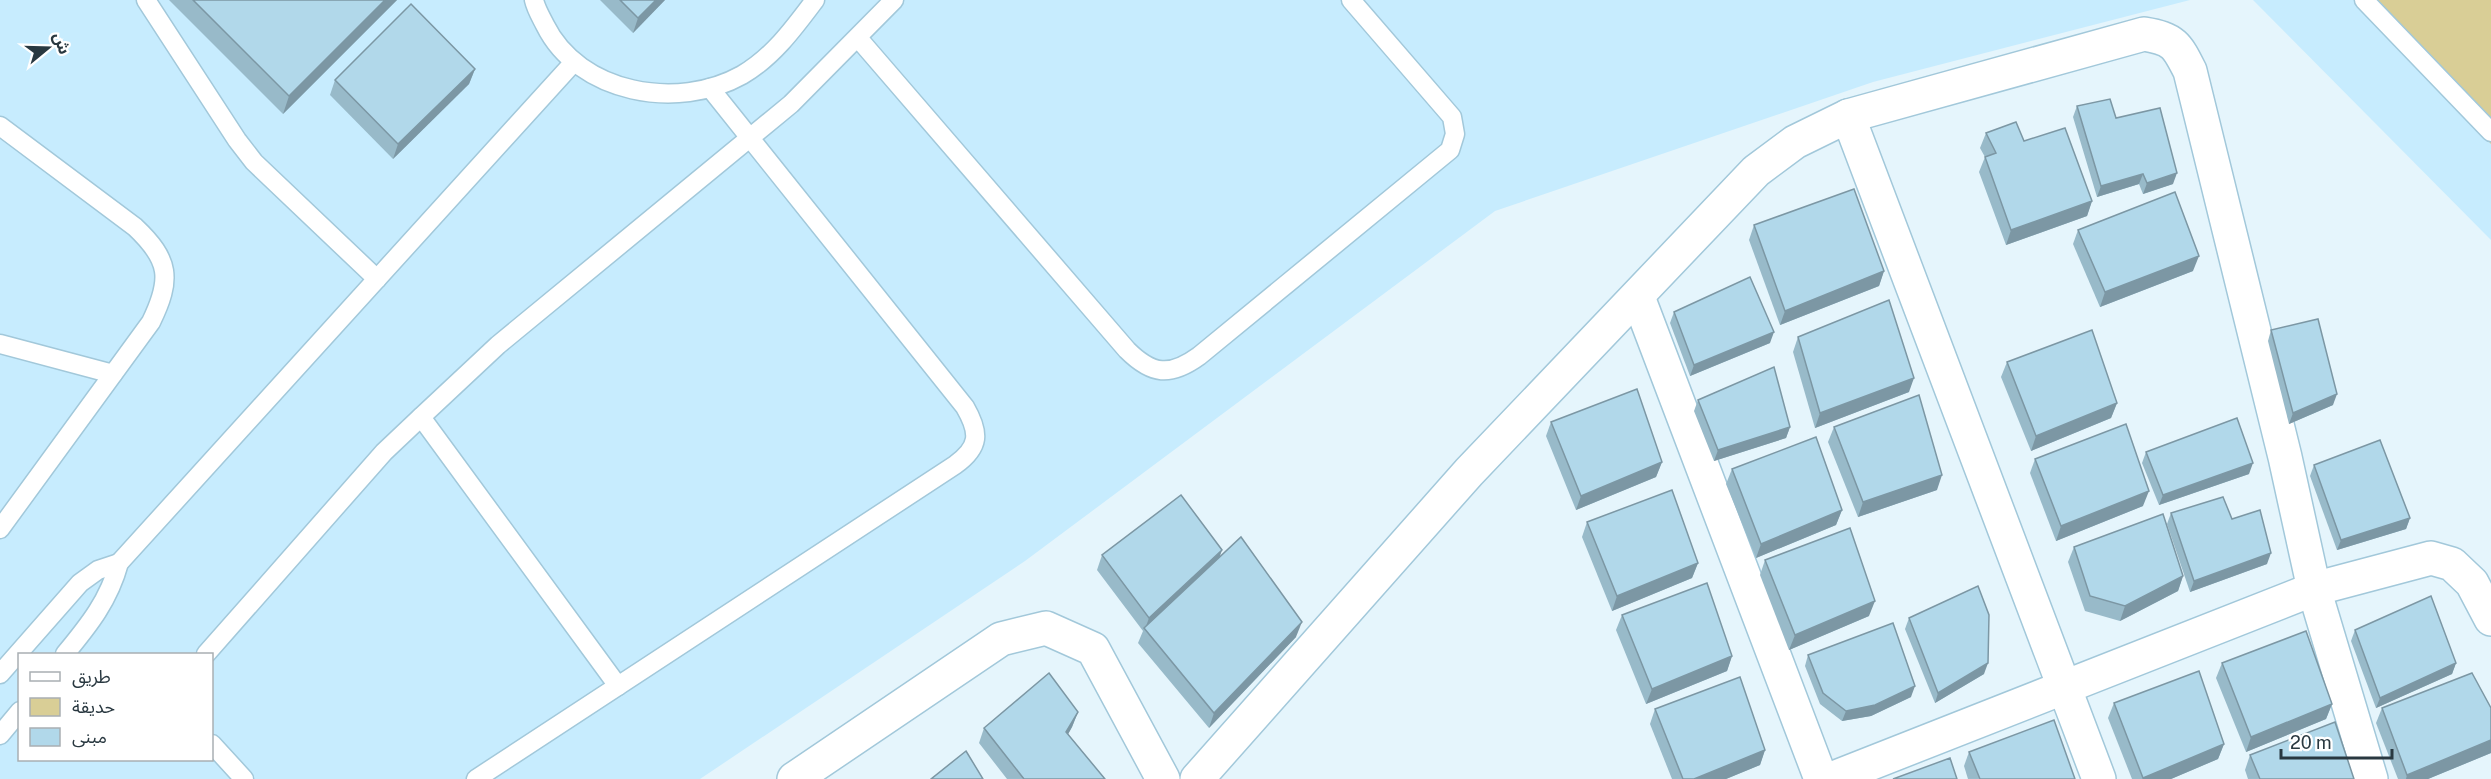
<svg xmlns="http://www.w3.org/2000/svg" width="2491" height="779" viewBox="0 0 2491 779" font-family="'Public Sans','Noto Sans Arabic',sans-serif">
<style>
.built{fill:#c7ecfe;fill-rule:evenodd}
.green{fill:#d9ce96}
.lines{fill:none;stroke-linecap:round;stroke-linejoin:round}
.lane-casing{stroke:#a2c8da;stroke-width:21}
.street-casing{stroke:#a2c8da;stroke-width:36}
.lane{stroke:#fff;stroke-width:18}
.street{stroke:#fff;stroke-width:33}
.wall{fill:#98bac9}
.shaded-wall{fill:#7c97a4}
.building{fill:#b1d8ea;stroke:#7c97a4;stroke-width:1.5}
</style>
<rect width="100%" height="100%" fill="#e5f5fc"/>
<!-- built -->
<g class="built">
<path d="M0 0H2190L1873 82 1495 211 1025 561 700 779H0ZM20 654H212V760H20Z"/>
<path d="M2253 0H2491V240Z"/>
</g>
<!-- green -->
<path class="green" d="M2356 0H2491V144Z"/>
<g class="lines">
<defs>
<g id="lane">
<path d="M146 0 237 140 254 162 377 279"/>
<path d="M534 0C536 9 541 17 545 25 579 94 678 111 742 75 773 57 794 28 815 0"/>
<path d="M2364 0 2491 132"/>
<path d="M858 38 1127 350C1152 375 1170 377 1199 356L1450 150 1455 134 1452 117 1351 0"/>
<path d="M0 126 135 227C170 260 172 279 151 322L0 529"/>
<path d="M0 344 113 374"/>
<path d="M421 417 618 686"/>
<path d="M65 654C89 625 109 600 119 563L574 62"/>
<path d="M206 654 384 452 421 417 498 345 791 104 894 0"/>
<path d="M0 674 80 583 98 570 119 563"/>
<path d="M0 735 20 711"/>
<path d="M212 744 244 779"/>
<path d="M476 779 955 465C980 447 980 433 965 407L710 88"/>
</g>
<g id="street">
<path d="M1848 116 2099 779"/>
<path d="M1638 297 1821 779"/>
<path d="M794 779 1001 639 1046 628 1093 649 1163 779"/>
<path d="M1197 779 1469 472 1756 171 1795 142 1848 116 2144 34C2174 39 2177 45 2190 71L2285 457 2314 589 2371 779"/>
<path d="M1831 779 2314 589 2431 558 2452 564 2472 583 2491 619"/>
</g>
</defs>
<!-- lane casing -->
<use href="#lane" class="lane-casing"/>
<!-- street casing -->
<use href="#street" class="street-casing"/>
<!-- lane -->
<use href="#lane" class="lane"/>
<!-- street -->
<use href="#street" class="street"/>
</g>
<!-- wall -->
<g class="wall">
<path d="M169 0H397L283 114Z"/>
<path d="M600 0H665L633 33Z"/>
<path d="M475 69 469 84 393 159 330 95 335 80Z"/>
<path d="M2077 106 2116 118 2173 184 2143 194 2139 184 2097 197 2073 117Z"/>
<path d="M1986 133 2024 141 2092 201 2087 216 2006 245 1979 172 1985 157 1980 148Z"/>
<path d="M1754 225 1884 271 1879 286 1780 325 1749 240Z"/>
<path d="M2078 230 2193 271 2100 307 2073 244Z"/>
<path d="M1674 312 1770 343 1690 376 1670 323Z"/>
<path d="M2271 330 2333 405 2289 424 2268 341Z"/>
<path d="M1798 337 1909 392 1815 428 1793 352Z"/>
<path d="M2007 362 2117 403 2111 418 2031 451 2001 377Z"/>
<path d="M1698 400 1790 427 1786 438 1714 461 1694 411Z"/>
<path d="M1551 422 1662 462 1656 477 1576 510 1546 436Z"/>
<path d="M1834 427 1937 490 1858 517 1828 442Z"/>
<path d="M2146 452 2249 474 2159 505 2142 463Z"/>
<path d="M2035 459 2143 506 2056 541 2030 473Z"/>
<path d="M2314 465 2410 518 2406 529 2337 550 2310 476Z"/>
<path d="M1732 469 1842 510 1836 525 1756 558 1726 484Z"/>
<path d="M2171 513 2232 519 2267 564 2190 592 2167 524Z"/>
<path d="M1587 522 1698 563 1692 578 1612 611 1582 537Z"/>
<path d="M2074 547 2183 576 2178 591 2120 621 2085 611 2068 562Z"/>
<path d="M1102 555 1220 557 1296 637 1209 728 1138 643 1143 631 1097 570Z"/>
<path d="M1765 560 1869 616 1789 650 1760 575Z"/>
<path d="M1622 615 1732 656 1727 671 1646 704 1616 630Z"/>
<path d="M1909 618 1984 674 1935 703 1905 629Z"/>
<path d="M2355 630 2456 663 2452 674 2376 708 2351 641Z"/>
<path d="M1808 655 1911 697 1871 716 1842 721 1820 704 1805 666Z"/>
<path d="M2222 663 2332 704 2326 719 2246 752 2216 678Z"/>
<path d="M2114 703 2224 744 2218 759 2171 779H2132L2108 718Z"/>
<path d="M2382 708H2491V753L2428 779H2398L2376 723Z"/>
<path d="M1655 709 1765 750 1760 765 1726 779H1672L1650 724Z"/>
<path d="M1078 712 1072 727 1068 734 1105 779H1007L979 743 984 728Z"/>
<path d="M1969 752 2075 779H1968L1964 766Z"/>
<path d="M2250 755 2354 779H2248L2245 770Z"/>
</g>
<!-- shaded-wall -->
<g class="shaded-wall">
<path d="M385 0H397L283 114 289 96Z"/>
<path d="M656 0H665L633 33 638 18Z"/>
<path d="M475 69 469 84 393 159 398 144Z"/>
<path d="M2177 173 2173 184 2143 194 2147 183Z"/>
<path d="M2143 174 2139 184 2097 197 2101 186Z"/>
<path d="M2092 201 2087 216 2006 245 2011 230Z"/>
<path d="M2199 256 2193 271 2100 307 2105 292Z"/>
<path d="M1884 271 1879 286 1780 325 1785 311Z"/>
<path d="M1774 332 1770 343 1690 376 1694 365Z"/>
<path d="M1914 378 1909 392 1815 428 1820 413Z"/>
<path d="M2337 394 2333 405 2289 424 2293 413Z"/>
<path d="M2117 403 2111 418 2031 451 2036 436Z"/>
<path d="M1790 427 1786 438 1714 461 1718 450Z"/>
<path d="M1662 462 1656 477 1576 510 1581 496Z"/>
<path d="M2253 463 2249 474 2159 505 2163 495Z"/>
<path d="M1942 475 1937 490 1858 517 1863 502Z"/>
<path d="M2149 491 2143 506 2056 541 2061 526Z"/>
<path d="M1842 510 1836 525 1756 558 1761 544Z"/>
<path d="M2410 518 2406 529 2337 550 2341 540Z"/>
<path d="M1222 550 1217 565 1145 629 1149 618Z"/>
<path d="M2271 553 2267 564 2190 592 2194 581Z"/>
<path d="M1698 563 1692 578 1612 611 1617 596Z"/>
<path d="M2183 576 2178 591 2120 621 2125 606Z"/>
<path d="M1875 601 1869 616 1789 650 1795 635Z"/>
<path d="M1302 622 1296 637 1209 728 1214 713Z"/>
<path d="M1732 656 1727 671 1646 704 1652 689Z"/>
<path d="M1988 663 1984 674 1935 703 1938 693Z"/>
<path d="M2456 663 2452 674 2376 708 2380 698Z"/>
<path d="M1915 686 1911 697 1871 716 1842 721 1846 711Z"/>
<path d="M2332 704 2326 719 2246 752 2251 737Z"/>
<path d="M1078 712 1072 727 1061 747 1066 732Z"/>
<path d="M2491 740V753L2428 779H2406L2407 775Z"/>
<path d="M2224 744 2218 759 2171 779H2143V778Z"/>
<path d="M1765 750 1760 765 1726 779H1694Z"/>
</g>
<!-- building -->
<g class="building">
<path d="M193 0H385L289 96Z"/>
<path d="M620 0H656L638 18Z"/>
<path d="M411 4 475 69 398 144 335 80Z"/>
<path d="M2110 99 2116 118 2160 108 2177 173 2147 183 2143 174 2101 186 2077 106Z"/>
<path d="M2016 122 2024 141 2065 128 2092 201 2011 230 1985 157 1996 153 1986 133Z"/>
<path d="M1854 189 1884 271 1785 311 1754 225Z"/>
<path d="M2175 192 2199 256 2105 292 2078 230Z"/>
<path d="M1750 277 1774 332 1694 365 1674 312Z"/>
<path d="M1889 300 1914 378 1820 413 1798 337Z"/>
<path d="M2318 319 2337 394 2293 413 2271 330Z"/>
<path d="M2092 330 2117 403 2036 436 2007 362Z"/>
<path d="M1774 367 1790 427 1718 450 1698 400Z"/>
<path d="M1637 389 1662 462 1581 496 1551 422Z"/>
<path d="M1919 395 1942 475 1863 502 1834 427Z"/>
<path d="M2237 418 2253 463 2163 495 2146 452Z"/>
<path d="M2126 424 2149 491 2061 526 2035 459Z"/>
<path d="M1816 437 1842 510 1761 544 1732 469Z"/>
<path d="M2380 440 2410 518 2341 540 2314 465Z"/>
<path d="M1672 490 1698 563 1617 596 1587 522Z"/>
<path d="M1181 495 1222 550 1149 618 1102 555Z"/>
<path d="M2223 497 2232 519 2260 510 2271 553 2194 581 2171 513Z"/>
<path d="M2163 514 2183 576 2125 606 2090 596 2074 547Z"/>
<path d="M1850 528 1875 601 1795 635 1765 560Z"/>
<path d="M1241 537 1302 622 1214 713 1144 628Z"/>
<path d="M1707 583 1732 656 1652 689 1622 615Z"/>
<path d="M1978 586 1989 615 1988 663 1938 693 1909 618Z"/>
<path d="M2431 596 2456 663 2380 698 2355 630Z"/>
<path d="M1893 623 1915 686 1875 705 1846 711 1823 693 1808 655Z"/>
<path d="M2306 631 2332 704 2251 737 2222 663Z"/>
<path d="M2199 671 2224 744 2143 778 2114 703Z"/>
<path d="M1049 673 1078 712 1066 732 1105 779H1024L984 728Z"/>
<path d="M2472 673 2491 708V740L2407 775 2382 708Z"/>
<path d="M1740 677 1765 750 1694 779H1683L1655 709Z"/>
<path d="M2054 720 2075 779H1980L1969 752Z"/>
<path d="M2335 722 2354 779H2260L2250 755Z"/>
<path d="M966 751 983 779H931Z"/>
<path d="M1950 758 1957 779H1893Z"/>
</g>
<!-- legend -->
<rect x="18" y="653" width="195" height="108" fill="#ffffff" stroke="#a9afb3" stroke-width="1.5"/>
<rect x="30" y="672" width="30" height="9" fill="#ffffff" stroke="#a9afb3" stroke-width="1.5"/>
<text x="72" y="683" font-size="18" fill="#293840">طريق</text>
<rect x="30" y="698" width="30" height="18" fill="#d9ce96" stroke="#a9afb3" stroke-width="1.5"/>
<text x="72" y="713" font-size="18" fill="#293840">حديقة</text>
<rect x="30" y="728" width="30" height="18" fill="#b1d8ea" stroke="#a9afb3" stroke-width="1.5"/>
<text x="72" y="743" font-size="18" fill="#293840">مبنى</text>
<!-- north arrow -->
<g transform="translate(48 48) rotate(71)" stroke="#ffffff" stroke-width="4.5" paint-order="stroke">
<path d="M0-4.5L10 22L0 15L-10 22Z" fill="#293840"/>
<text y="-9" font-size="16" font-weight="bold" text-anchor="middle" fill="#293840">ش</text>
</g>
<!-- scale -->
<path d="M2281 749v9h111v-9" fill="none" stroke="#293840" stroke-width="3"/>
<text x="2290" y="749" font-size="18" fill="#293840" stroke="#ffffff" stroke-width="4.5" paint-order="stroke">20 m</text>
</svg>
